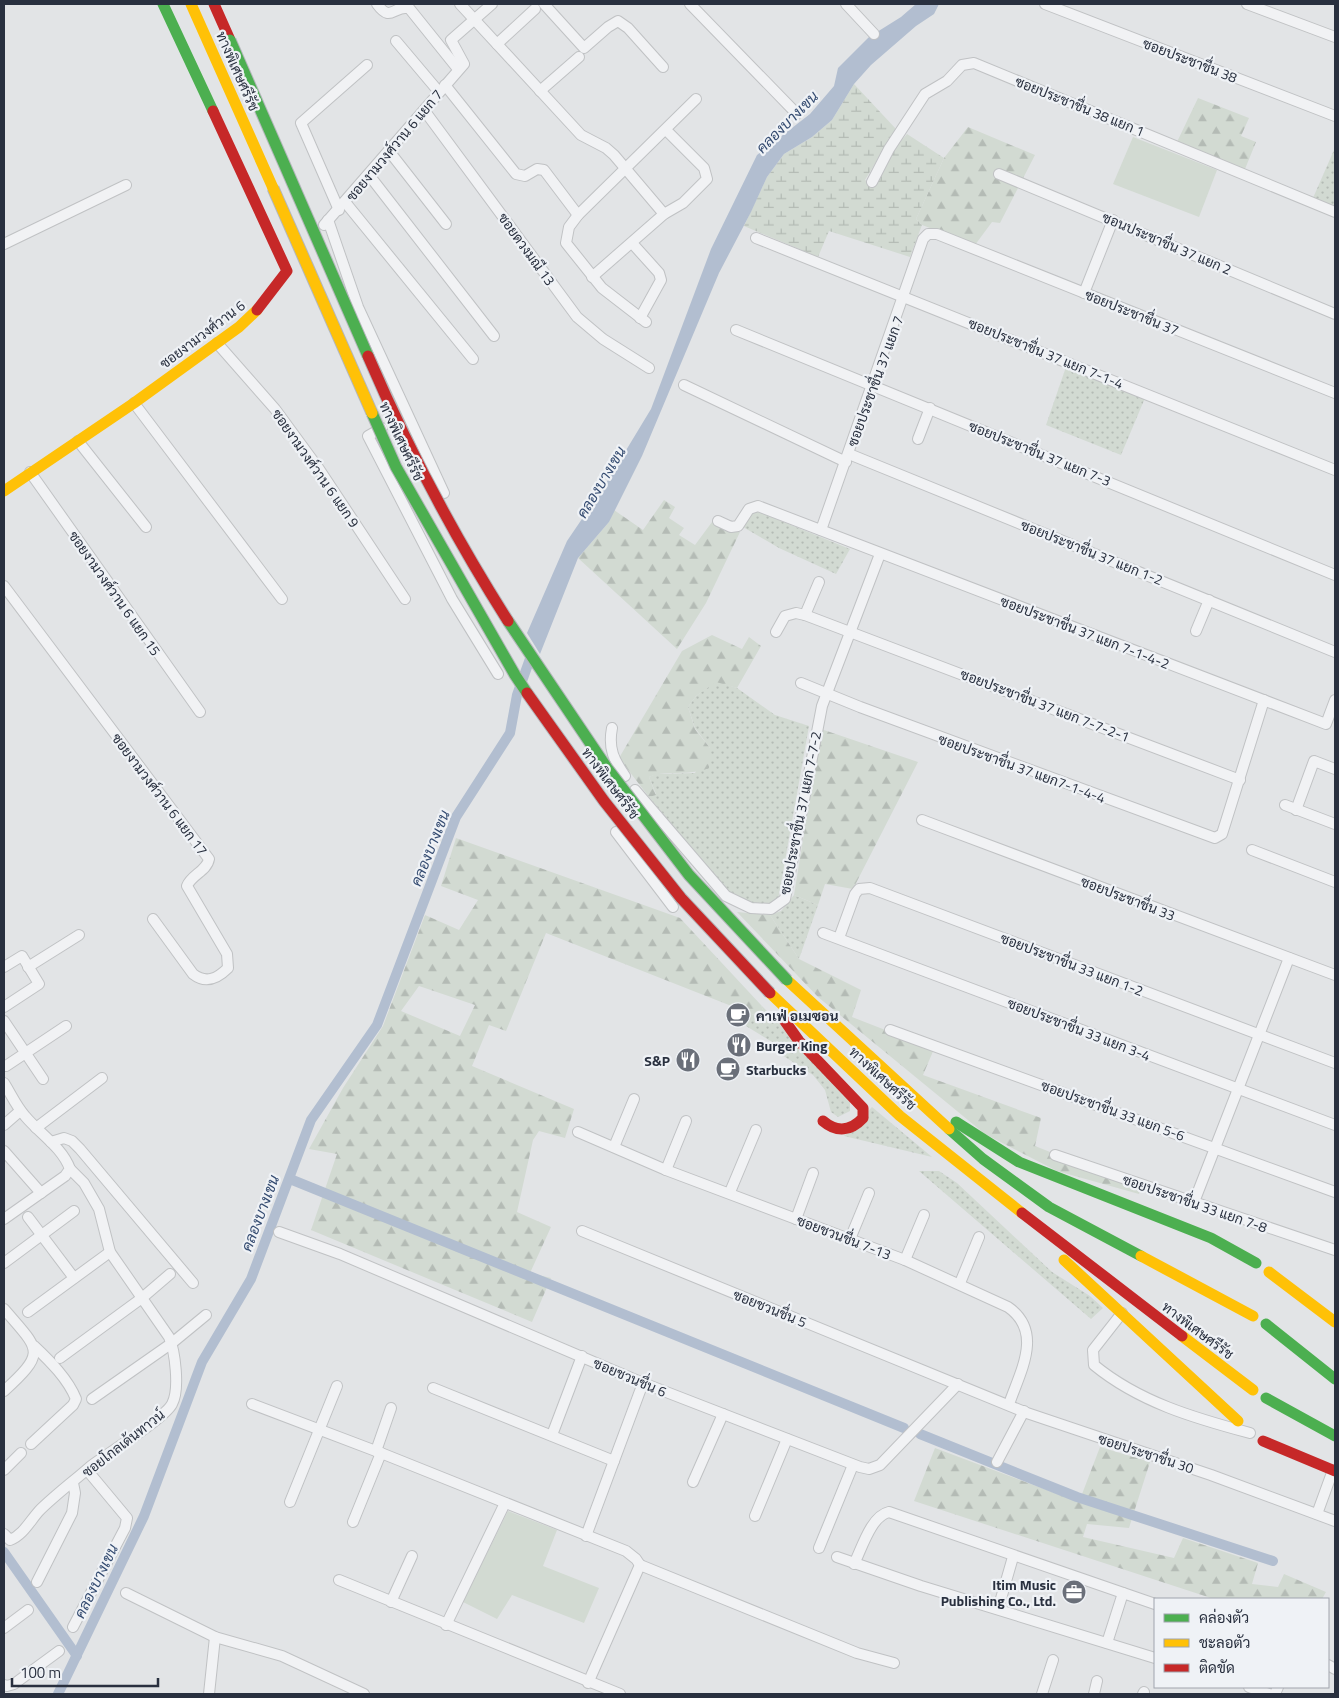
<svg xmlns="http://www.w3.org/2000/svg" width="1339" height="1698" viewBox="0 0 1339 1698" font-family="'Titillium Web',Sarabun,sans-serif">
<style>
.grass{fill:url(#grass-dots)}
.forest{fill:url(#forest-firs);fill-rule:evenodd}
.wetland{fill:url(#wetland-marsh)}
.green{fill:#d2dad2}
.water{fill:#b2bed0}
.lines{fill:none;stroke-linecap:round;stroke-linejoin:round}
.canal{stroke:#b2bed0;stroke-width:10}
.street-casing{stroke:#c0c2c4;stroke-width:12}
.street{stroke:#f1f2f4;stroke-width:10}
.fast{stroke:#4caf50;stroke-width:11}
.slow{stroke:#ffc107;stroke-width:11}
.jam{stroke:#c62828;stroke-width:11}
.fast-bridge-casing{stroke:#b4b7bb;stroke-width:13;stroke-linecap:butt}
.slow-bridge-casing{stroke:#b4b7bb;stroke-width:13;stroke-linecap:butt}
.jam-bridge-casing{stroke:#b4b7bb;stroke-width:13;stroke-linecap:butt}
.fast-bridge{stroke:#4caf50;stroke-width:11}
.slow-bridge{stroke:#ffc107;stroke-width:11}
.jam-bridge{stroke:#c62828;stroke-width:11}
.labels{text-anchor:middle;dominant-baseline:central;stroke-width:4.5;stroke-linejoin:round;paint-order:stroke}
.street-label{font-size:14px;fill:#29303f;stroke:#eff2f6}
.poi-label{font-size:14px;font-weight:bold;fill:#29303f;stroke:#eff2f6;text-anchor:start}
.water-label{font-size:15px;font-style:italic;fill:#354c71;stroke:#eff2f6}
</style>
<defs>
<pattern id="grass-dots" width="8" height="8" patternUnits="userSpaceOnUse" patternTransform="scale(1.25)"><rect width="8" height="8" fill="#d2dad2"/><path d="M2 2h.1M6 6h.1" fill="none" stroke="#b4bbb5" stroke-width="1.8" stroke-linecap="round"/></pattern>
<pattern id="forest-firs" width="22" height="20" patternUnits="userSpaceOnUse" patternTransform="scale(1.25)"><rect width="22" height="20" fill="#d2dad2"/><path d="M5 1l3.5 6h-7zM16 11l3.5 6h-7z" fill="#b4bbb5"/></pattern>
<pattern id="wetland-marsh" width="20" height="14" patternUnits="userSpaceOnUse" patternTransform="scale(1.25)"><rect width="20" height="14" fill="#d2dad2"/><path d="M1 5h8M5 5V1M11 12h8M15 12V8" fill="none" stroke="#b4bbb5"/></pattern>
</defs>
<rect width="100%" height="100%" fill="#e2e4e6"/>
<!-- grass -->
<g class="grass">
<path d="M1334 150 1335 151V208L1313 198Z"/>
<path d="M1066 367 1145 398 1121 455 1046 425Z"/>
<path d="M754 510 850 549 836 574 779 548 743 527Z"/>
<path d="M716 681 737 688 775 715 809 726 778 900 767 904 748 903 729 893 649 797 656 794 649 777 656 774 695 773 710 748 695 728 688 707 696 696Z"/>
<path d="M794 895 818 905 799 959 770 915 781 911Z"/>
<path d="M761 1005 850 1096V1111L838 1117 831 1112 825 1090 813 1075 782 1055 772 1042 746 1026 749 1013 767 1020Z"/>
<path d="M872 1107 932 1157 844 1136Z"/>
<path d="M919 1171H939L957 1183 1052 1272 1090 1296 1103 1308 1091 1319Z"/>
</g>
<!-- forest -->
<g class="forest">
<path d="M1198 98 1249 118 1241 136 1256 142 1245 169 1177 142Z"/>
<path d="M968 127 1035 155 1000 223 992 222 975 245 922 225 916 219 944 158Z"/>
<path d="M664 500 675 507 669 518 684 528 679 535 695 545 712 522 740 532 706 603 677 649 578 558 609 522 614 510 643 530Z"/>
<path d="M712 635 742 649 749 637 761 646 737 688 716 682 696 696 688 707 695 729 710 748 709 768C687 777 667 769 649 777L656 795 649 797 619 758 682 651Z"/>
<path d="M821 729 918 762 853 889 825 884 818 905 794 895Z"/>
<path d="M456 838 680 918 761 1005 767 1020 546 933 506 1031 489 1025 472 1066 574 1109 565 1138 539 1131 533 1140 517 1212 551 1227 530 1273 551 1278 532 1322 311 1230 337 1154 309 1149 343 1088 383 1026 425 915 459 930 478 900 441 886ZM419 986 475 1005 460 1036 401 1011Z"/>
<path d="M737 912 770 915 799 959 861 990 852 1017 934 1049 923 1075 1041 1118 1035 1146 1141 1188 1139 1194 1057 1171 985 1134 818 997Z"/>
<path d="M1100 1447 1150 1462 1129 1528 1087 1524 1083 1537 1174 1558 1183 1538 1258 1563 1252 1584 1278 1587 1284 1574 1326 1592 1322 1599H1214L914 1501 935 1448 1079 1502Z"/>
</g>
<!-- wetland -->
<path class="wetland" d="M854 84 896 129 865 180 875 186 895 148 907 134 944 158 916 219 922 225 910 257 829 231 818 257 744 226 767 177 784 154 812 137 832 120Z"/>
<!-- green -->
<g class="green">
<path d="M1133 137 1217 170 1199 217 1113 184Z"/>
<path d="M508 1511 557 1530 543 1566 599 1588 584 1623 512 1595 497 1619 463 1602Z"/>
</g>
<!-- water -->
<path class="water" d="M916 4H939L934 14 916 26 871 65 854 84 832 120 812 137 784 154 767 177 751 212 719 273 642 456 609 522 578 558 540 654 527 633 567 541 605 485 651 409 711 249 757 155 810 114 834 86 838 68 869 37 901 17Z"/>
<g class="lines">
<!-- canal -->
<g class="canal">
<path d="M290 1179 904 1428"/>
<path d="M920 1434 1077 1497 1273 1561"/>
<path d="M4 1552 77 1656"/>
<path d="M58 1694 144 1516 202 1362 251 1279 311 1120 377 1025 456 817 510 733 517 695 531 656"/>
</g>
<defs>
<g id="street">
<path d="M377 4C391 23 392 6 409 8L458 69"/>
<path d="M460 4 581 135 606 148 614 155 664 214"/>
<path d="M544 4 584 48 608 27 618 21 628 28 663 67"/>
<path d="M690 4 797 114"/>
<path d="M846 4 874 34"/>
<path d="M1045 4 1335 116"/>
<path d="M1247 4 1335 37"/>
<path d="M396 41 439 92"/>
<path d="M497 44 535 9"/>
<path d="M445 85 516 174 525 176 537 169 544 170 578 215"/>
<path d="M540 91 579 57"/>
<path d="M424 110 577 317 603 339 649 368"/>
<path d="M389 151 446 224"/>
<path d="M999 174 1335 314"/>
<path d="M369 175 494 336"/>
<path d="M872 182 889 149 925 94 947 81 962 65 974 63 1335 212"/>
<path d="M345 202 473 359"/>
<path d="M339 210 301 123 367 65"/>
<path d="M328 220 358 307 444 493"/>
<path d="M324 225 464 64 451 40 492 4"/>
<path d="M756 238 1335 470"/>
<path d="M632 243 659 273 661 280 640 318"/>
<path d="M4 244 126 185"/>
<path d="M592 277 664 214 683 203 707 179 704 168 666 130"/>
<path d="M1084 293 1113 220"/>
<path d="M646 322 602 288 566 243 569 227 578 215 696 99"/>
<path d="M736 330 1335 575"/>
<path d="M217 343 275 409 319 469 405 599"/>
<path d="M684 385 846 462"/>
<path d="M134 403 282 599"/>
<path d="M382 428 368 436 452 599 498 674"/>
<path d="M918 439 930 408"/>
<path d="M78 441 146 527"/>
<path d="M849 454 1335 652"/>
<path d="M30 472 200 712"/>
<path d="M718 521 731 527 738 526 749 509 758 506 1326 724 1335 700"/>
<path d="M821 530 923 239 928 234H937L1335 393"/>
<path d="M4 586 209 859C207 871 191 875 187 886L227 954 228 968C217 979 206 984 193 974L153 919"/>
<path d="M805 615 819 582"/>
<path d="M1196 631 1209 600"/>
<path d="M776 632 785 616 796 613 805 615 1240 780"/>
<path d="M801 683 860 707 1215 838 1222 834 1264 700"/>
<path d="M612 728C608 749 614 760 625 776"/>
<path d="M635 790 726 896 751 908 771 909 785 899 822 706 880 554"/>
<path d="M1285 805 1335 824"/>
<path d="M1296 810 1314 761 1335 769"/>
<path d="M922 820 1335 975"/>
<path d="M616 832 673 907"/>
<path d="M1252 850 1335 882"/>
<path d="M823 933 1335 1125"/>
<path d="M839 938 855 894 859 889 870 888 1335 1063"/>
<path d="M4 967 22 956 39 984 4 1007"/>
<path d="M28 967 79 935"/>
<path d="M4 1021 43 1079"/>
<path d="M890 1030 1335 1192"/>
<path d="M6 1066 66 1026"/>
<path d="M4 1083C11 1094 16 1106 25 1116 39 1133 62 1147 70 1169L65 1176 4 1219"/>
<path d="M4 1125 20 1111"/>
<path d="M36 1128 102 1078"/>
<path d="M578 1132 666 1170 905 1260 1008 1307C1044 1332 1020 1372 1009 1404"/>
<path d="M51 1142 64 1138 72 1141 80 1149 193 1283"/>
<path d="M614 1147 634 1099"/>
<path d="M4 1151 41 1193"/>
<path d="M1055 1155 1335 1250"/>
<path d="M666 1170 686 1121"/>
<path d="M730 1192 756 1130"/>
<path d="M1194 1202 1289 958"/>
<path d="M28 1217 74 1278"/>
<path d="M796 1219 813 1173"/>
<path d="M582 1231 1027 1413 1211 1475 1335 1521"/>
<path d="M279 1232 340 1254 643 1383 860 1467 869 1469 880 1465 958 1384"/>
<path d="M850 1239 869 1193"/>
<path d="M905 1260 924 1215"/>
<path d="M4 1263 74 1211"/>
<path d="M960 1283 979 1237"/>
<path d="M4 1309C39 1350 48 1351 4 1391"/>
<path d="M28 1312 110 1252"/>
<path d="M1122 1313 1093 1350 1094 1365C1139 1402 1194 1418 1250 1433"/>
<path d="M60 1358 142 1298 170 1274"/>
<path d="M433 1388 614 1461"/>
<path d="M92 1399 172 1343 206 1315"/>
<path d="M252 1404 381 1453 626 1551 636 1559 640 1565"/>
<path d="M552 1435 582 1356"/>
<path d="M31 1444 73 1405 76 1399C68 1379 50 1361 34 1346"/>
<path d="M376 1451 391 1408"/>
<path d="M997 1462 1024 1411"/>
<path d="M4 1470 21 1453"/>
<path d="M693 1482 723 1414"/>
<path d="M290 1502 337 1386"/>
<path d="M1317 1514 1333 1470"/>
<path d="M755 1516 787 1439"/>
<path d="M353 1522 381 1453"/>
<path d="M4 1534 10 1540C23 1535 30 1521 39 1511 55 1495 74 1481 91 1466 107 1454 165 1418 172 1404 180 1389 175 1351 169 1337L110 1252 99 1209 84 1183 70 1169"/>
<path d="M586 1536 643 1383"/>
<path d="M819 1548 853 1465"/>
<path d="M837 1557 921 1586 1155 1658"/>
<path d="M854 1564C862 1548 871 1516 889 1512L1155 1604"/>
<path d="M640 1565 857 1653 894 1663"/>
<path d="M339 1580 620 1694"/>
<path d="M37 1582 72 1513 75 1493 73 1483"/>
<path d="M126 1593 215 1637 282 1656 364 1694"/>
<path d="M391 1602 412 1556"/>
<path d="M998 1609 1013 1557"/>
<path d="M446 1625 505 1503"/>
<path d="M73 1627 125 1528 127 1518 87 1470"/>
<path d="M4 1628 28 1610"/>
<path d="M1107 1643 1123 1593"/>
<path d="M1328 1665 1335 1669"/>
<path d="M588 1683 640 1565"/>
<path d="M4 1685 7 1686 14 1684 59 1651"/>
<path d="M1249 1687 1269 1694"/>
<path d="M209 1694 215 1637"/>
<path d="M1042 1694 1053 1660"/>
<path d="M1094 1694 1097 1681"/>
<path d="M1143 1694 1144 1692"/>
<path d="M1275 1694 1278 1687"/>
</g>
</defs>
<!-- street casing -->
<use href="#street" class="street-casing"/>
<!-- street -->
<use href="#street" class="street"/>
<!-- fast -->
<g class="fast">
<path d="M163 4 213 111"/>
<path d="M956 1122 1019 1162 1211 1238 1256 1263"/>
<path d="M949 1129 983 1159 1049 1207 1141 1256"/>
<path d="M1266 1324 1335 1379"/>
<path d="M1266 1398 1335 1436"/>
</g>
<!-- slow -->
<g class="slow">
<path d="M191 4 273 188"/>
<path d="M4 491 134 403 239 327 257 310"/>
<path d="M787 980 949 1129"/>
<path d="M770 993 900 1116 1022 1213"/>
<path d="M1141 1256 1253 1316"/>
<path d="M1064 1260 1238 1421"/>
<path d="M1269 1272 1335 1322"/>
<path d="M1182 1336 1253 1390"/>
</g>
<!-- jam -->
<g class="jam">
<path d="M214 4 230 40"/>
<path d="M213 111 287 271 257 310"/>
<path d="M782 1017 799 1041 863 1108V1118C851 1131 837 1133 823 1121"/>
<path d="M1022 1213 1182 1336"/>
<path d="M1263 1441 1335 1471"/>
</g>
<defs>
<g id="fast-bridge">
<path d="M230 40 368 356"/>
<path d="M372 413 396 467 515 675 527 693"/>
<path d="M508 621 607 768 689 875 787 980"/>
</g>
<path id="slow-bridge" d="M273 188 372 413"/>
<g id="jam-bridge">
<path d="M368 356C408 449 454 536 508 621"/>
<path d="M527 693 604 801 681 898 770 993"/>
</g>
</defs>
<!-- fast-bridge casing -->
<use href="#fast-bridge" class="fast-bridge-casing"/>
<!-- slow-bridge casing -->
<use href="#slow-bridge" class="slow-bridge-casing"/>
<!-- jam-bridge casing -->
<use href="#jam-bridge" class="jam-bridge-casing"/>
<!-- fast-bridge -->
<use href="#fast-bridge" class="fast-bridge"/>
<!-- slow-bridge -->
<use href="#slow-bridge" class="slow-bridge"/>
<!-- jam-bridge -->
<use href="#jam-bridge" class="jam-bridge"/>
</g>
<!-- icons -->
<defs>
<symbol id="cafe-disc" viewBox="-11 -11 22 22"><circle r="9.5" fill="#6a6f79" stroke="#eff2f6"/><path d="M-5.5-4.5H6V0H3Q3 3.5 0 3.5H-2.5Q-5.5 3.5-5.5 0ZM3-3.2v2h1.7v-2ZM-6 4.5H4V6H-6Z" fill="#fff"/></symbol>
<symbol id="restaurant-disc" viewBox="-11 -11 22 22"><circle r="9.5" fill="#6a6f79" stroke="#eff2f6"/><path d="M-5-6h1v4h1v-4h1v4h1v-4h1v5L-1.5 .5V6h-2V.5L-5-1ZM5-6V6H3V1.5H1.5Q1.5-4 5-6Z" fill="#fff"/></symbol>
<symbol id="office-disc" viewBox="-11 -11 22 22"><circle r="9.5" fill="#6a6f79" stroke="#eff2f6"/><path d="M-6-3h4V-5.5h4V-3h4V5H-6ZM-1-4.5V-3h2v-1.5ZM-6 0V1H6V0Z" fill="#fff"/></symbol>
</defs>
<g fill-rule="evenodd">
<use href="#cafe-disc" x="724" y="1001" width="28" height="28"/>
<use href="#restaurant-disc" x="725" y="1031" width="28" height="28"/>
<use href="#restaurant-disc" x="674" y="1046" width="28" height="28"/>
<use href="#cafe-disc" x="714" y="1055" width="28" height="28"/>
<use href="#office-disc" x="1060" y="1578" width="28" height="28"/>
</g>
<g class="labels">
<!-- street labels -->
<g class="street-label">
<text transform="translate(1190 60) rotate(21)">ซอยประชาชื่น 38</text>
<text transform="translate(238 71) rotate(66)">ทางพิเศษศรีรัช</text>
<text transform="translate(1080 106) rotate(22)">ซอยประชาชื่น 38 แยก 1</text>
<text transform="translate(394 145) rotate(-50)">ซอยงามวงศ์วาน 6 แยก 7</text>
<text transform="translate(1167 243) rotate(23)">ซอนประชาชื่น 37 แยก 2</text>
<text transform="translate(527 249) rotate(54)">ซอยดวงมณี 13</text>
<text transform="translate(1132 312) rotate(22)">ซอยประชาชื่น 37</text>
<text transform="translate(202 334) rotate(-37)">ซอยงามวงศ์วาน 6</text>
<text transform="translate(1046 353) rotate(22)">ซอยประชาชื่น 37 แยก 7-1-4</text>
<text transform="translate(875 381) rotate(-70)">ซอยประชาชื่น 37 แยก 7</text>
<text transform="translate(402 441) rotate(65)">ทางพิเศษศรีรัช</text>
<text transform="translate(1040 453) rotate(22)">ซอยประชาชื่น 37 แยก 7-3</text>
<text transform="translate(316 468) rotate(55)">ซอยงามวงศ์วาน 6 แยก 9</text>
<text transform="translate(1092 552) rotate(22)">ซอยประชาชื่น 37 แยก 1-2</text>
<text transform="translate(115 593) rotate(55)">ซอยงามวงศ์วาน 6 แยก 15</text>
<text transform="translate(1085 632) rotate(21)">ซอยประชาชื่น 37 แยก 7-1-4-2</text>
<text transform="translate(1045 705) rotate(21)">ซอยประชาชื่น 37 แยก 7-7-2-1</text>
<text transform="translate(1022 768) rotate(20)">ซอยประชาชื่น 37 แยก7-1-4-4</text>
<text transform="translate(611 783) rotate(53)">ทางพิเศษศรีรัช</text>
<text transform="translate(160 794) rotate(53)">ซอยงามวงศ์วาน 6 แยก 17</text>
<text transform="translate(800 813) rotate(-79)">ซอยประชาชื่น 37 แยก 7-7-2</text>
<text transform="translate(1128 898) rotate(21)">ซอยประชาชื่น 33</text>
<text transform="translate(1072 964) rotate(21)">ซอยประชาชื่น 33 แยก 1-2</text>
<text transform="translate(1079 1029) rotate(21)">ซอยประชาชื่น 33 แยก 3-4</text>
<text transform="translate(883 1078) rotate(43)">ทางพิเศษศรีรัช</text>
<text transform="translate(1113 1110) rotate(20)">ซอยประชาชื่น 33 แยก 5-6</text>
<text transform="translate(1195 1203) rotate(19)">ซอยประชาชื่น 33 แยก 7-8</text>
<text transform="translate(844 1237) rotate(21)">ซอยชวนชื่น 7-13</text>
<text transform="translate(770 1308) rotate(22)">ซอยชวนชื่น 5</text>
<text transform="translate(1198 1330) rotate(37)">ทางพิเศษศรีรัช</text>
<text transform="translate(630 1377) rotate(23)">ซอยชวนชื่น 6</text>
<text transform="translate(123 1443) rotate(-38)">ซอยโกลเด้นทาวน์</text>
<text transform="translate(1146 1453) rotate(18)">ซอยประชาชื่น 30</text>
</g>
<!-- poi labels -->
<g class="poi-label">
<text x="756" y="1015">คาเฟ่ อเมซอน</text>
<text x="756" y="1045">Burger King</text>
<text x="670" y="1060" text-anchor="end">S&amp;P</text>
<text x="746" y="1069">Starbucks</text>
<text x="1056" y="1584" text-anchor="end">Itim Music<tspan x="1056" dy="16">Publishing Co., Ltd.</tspan></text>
</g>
<!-- water labels -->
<g class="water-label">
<text transform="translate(787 122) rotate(-45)">คลองบางเขน</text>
<text transform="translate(601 482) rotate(-59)">คลองบางเขน</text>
<text transform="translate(430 848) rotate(-68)">คลองบางเขน</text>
<text transform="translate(260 1213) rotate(-69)">คลองบางเขน</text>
<text transform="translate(96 1581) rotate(-64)">คลองบางเขน</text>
</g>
</g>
<!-- border -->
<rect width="1339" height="1698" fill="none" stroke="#29303f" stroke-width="10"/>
<!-- legend -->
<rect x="1154" y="1598" width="175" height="90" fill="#eff2f6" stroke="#a0a4ad"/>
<rect x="1164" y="1614" width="25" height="8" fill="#4caf50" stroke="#a0a4ad"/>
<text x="1199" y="1623" font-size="15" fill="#29303f">คล่องตัว</text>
<rect x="1164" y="1639" width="25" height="8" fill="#ffc107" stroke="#a0a4ad"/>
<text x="1199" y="1648" font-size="15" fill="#29303f">ชะลอตัว</text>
<rect x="1164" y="1664" width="25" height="8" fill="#c62828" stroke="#a0a4ad"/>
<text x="1199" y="1673" font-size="15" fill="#29303f">ติดขัด</text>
<!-- scale -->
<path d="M12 1678v8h146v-8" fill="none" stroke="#29303f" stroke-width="2.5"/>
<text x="20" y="1678" font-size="15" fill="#29303f" stroke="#eff2f6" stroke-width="4" paint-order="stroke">100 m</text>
</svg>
